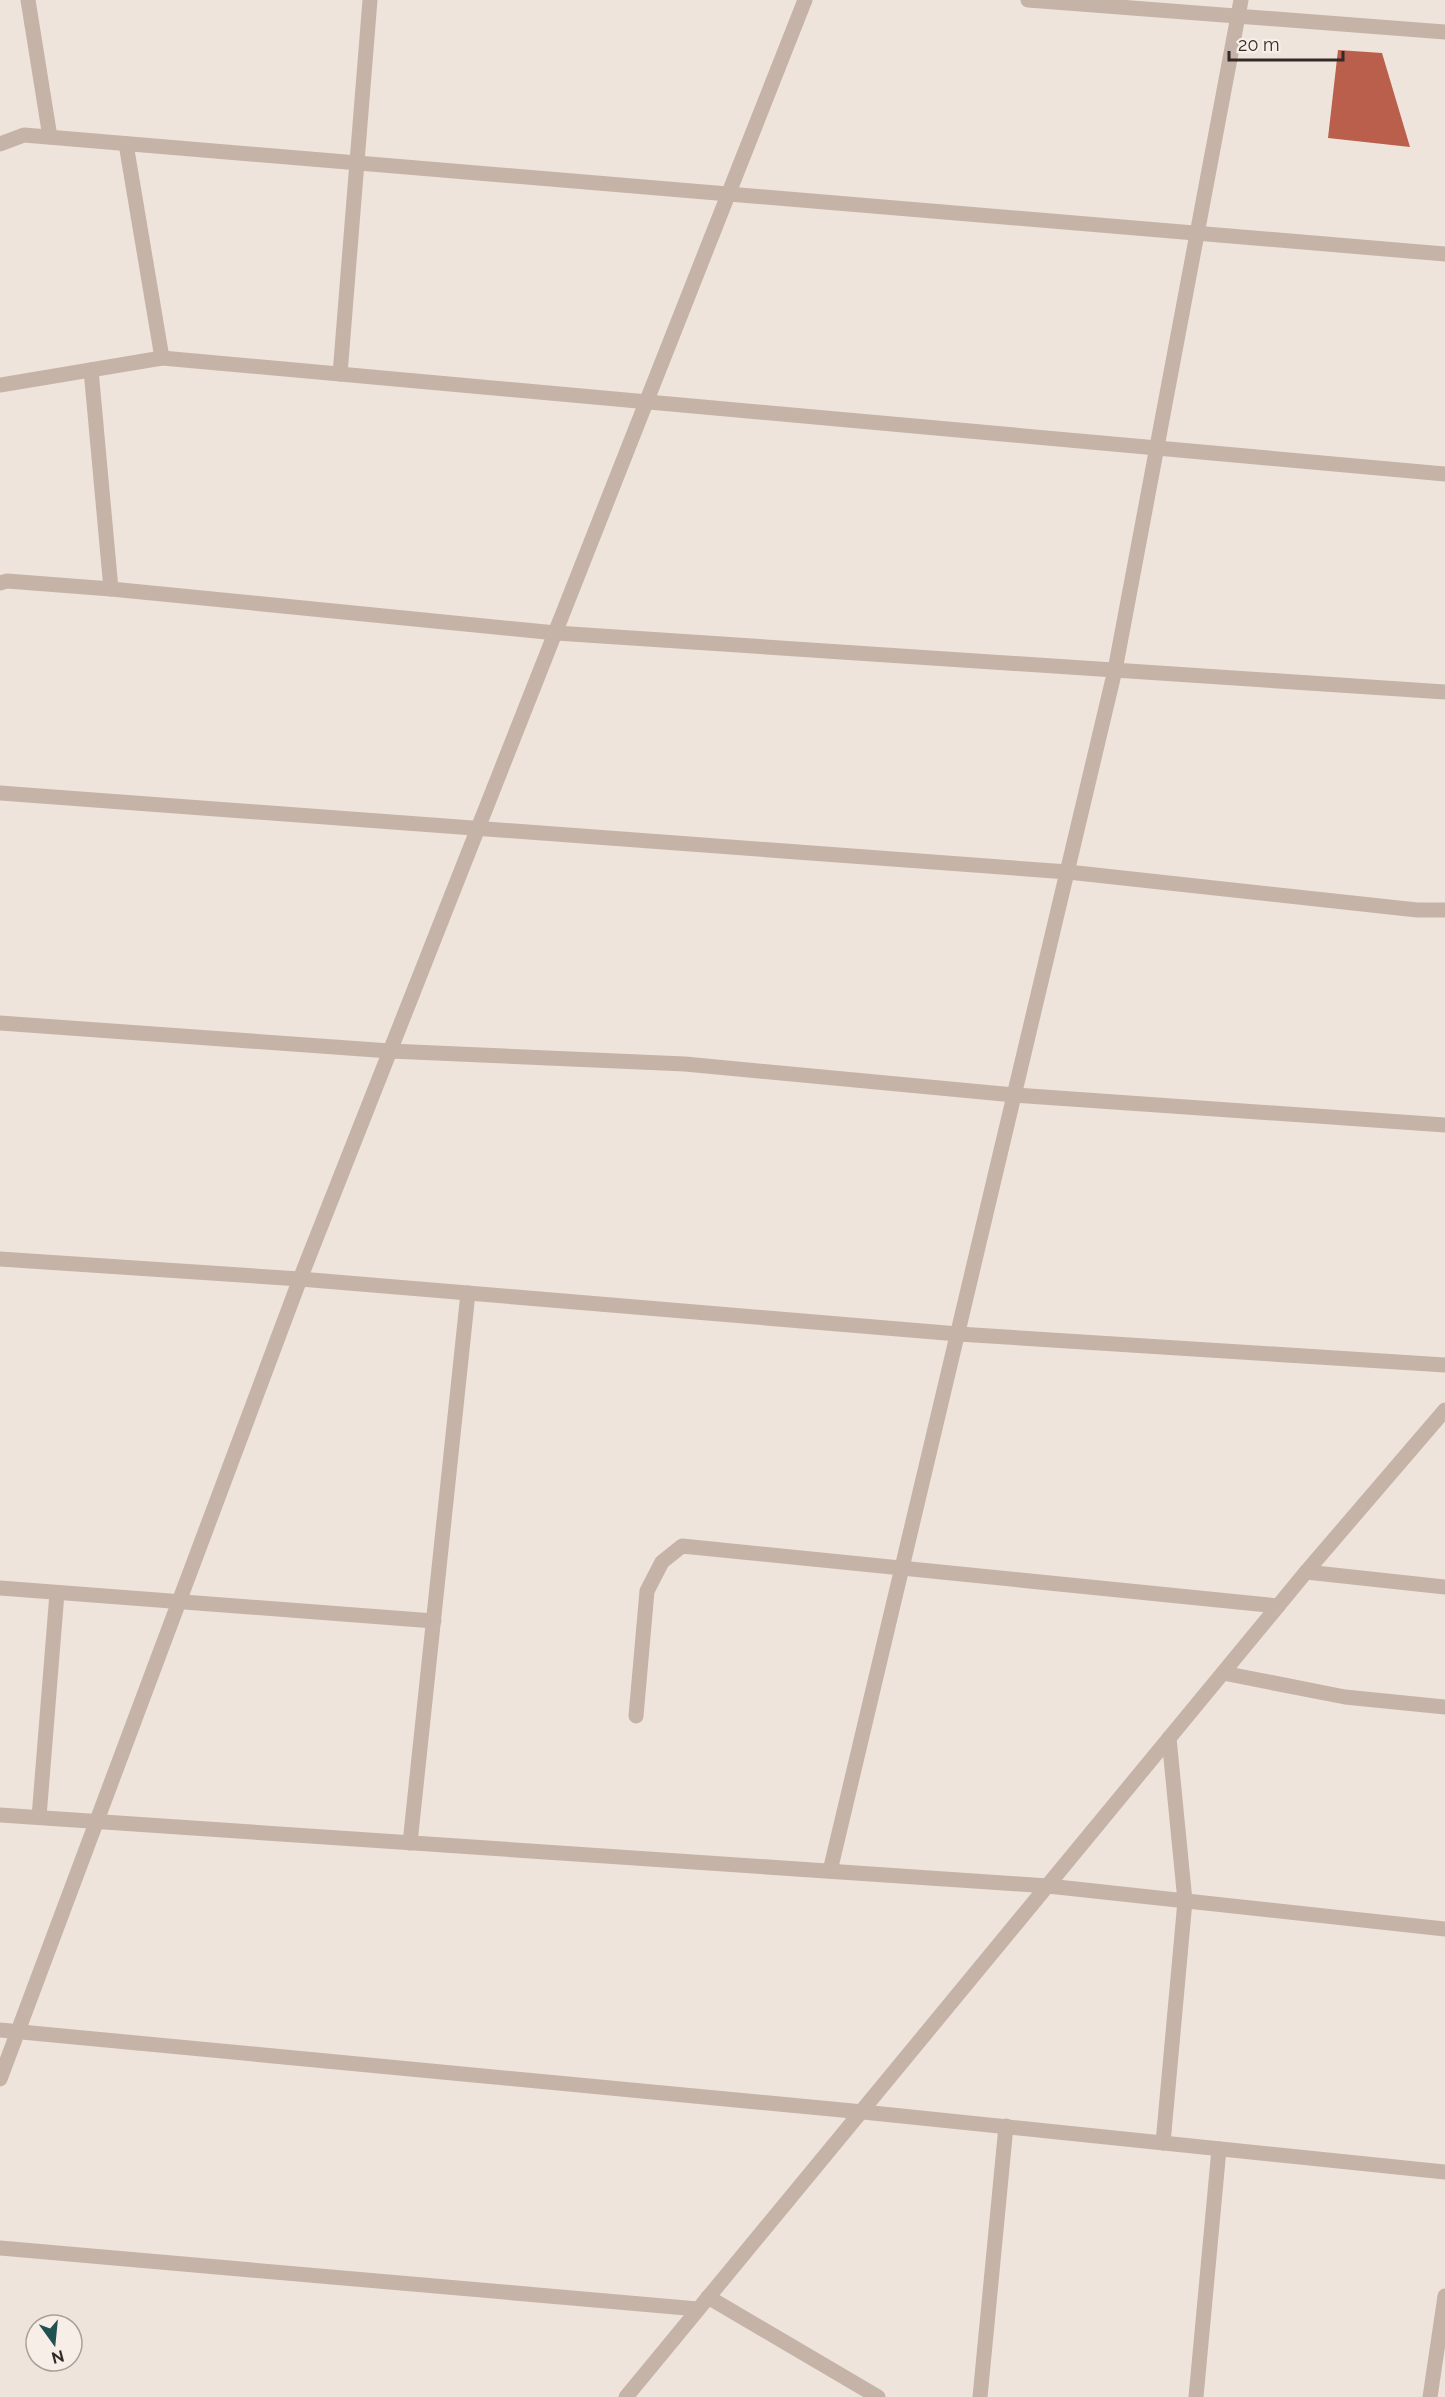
<svg xmlns="http://www.w3.org/2000/svg" width="1445" height="2397" viewBox="0 0 1445 2397" font-family="Raleway,sans-serif">
<style>
.building{fill:#bb5f4d}
.lines{fill:none;stroke-linecap:round;stroke-linejoin:round}
.minor{stroke:#c6b3a8;stroke-width:15}
</style>
<rect width="100%" height="100%" fill="#efe4db"/>
<!-- building -->
<path class="building" d="M1338 50 1382 53 1410 147 1328 138Z"/>
<g class="lines">
<!-- minor -->
<g class="minor">
<path d="M28 0 50 137"/>
<path d="M1028 0 1445 32"/>
<path d="M0 144 24 135 1445 254"/>
<path d="M126 144 162 358"/>
<path d="M91 370 111 589"/>
<path d="M340 374 370 0"/>
<path d="M0 385 162 358 1445 474"/>
<path d="M0 583 7 581 111 589 556 633 1445 692"/>
<path d="M0 793 1068 872 1417 910H1445"/>
<path d="M0 1023 390 1051 685 1064 1014 1095 1445 1125"/>
<path d="M0 1259 300 1279 958 1334 1445 1365"/>
<path d="M1306 1572 1445 1587"/>
<path d="M0 1588 434 1621"/>
<path d="M1223 1673 1345 1697 1445 1707"/>
<path d="M636 1716 647 1591 662 1562 682 1546 1278 1606"/>
<path d="M0 1815 1048 1886 1445 1929"/>
<path d="M39 1817 57 1593"/>
<path d="M410 1843 468 1293"/>
<path d="M830 1871 1115 670 1241 0"/>
<path d="M0 2030 863 2112 1445 2172"/>
<path d="M0 2079 300 1279 805 0"/>
<path d="M1163 2143 1185 1901 1169 1738"/>
<path d="M0 2248 698 2309"/>
<path d="M708 2297 878 2397"/>
<path d="M626 2397 1306 1572 1445 1410"/>
<path d="M980 2397 1006 2126"/>
<path d="M1196 2397 1219 2149"/>
<path d="M1430 2397 1445 2296"/>
</g>
</g>
<!-- north arrow -->
<g transform="translate(54 2343) rotate(165)"><circle r="28" fill="#f7eee7" stroke="#a9a09a" stroke-width="1.5"/>
<path d="M0-4.5L10 22L0 15L-10 22Z" fill="#215150"/>
<text y="-9" font-size="16" font-weight="bold" text-anchor="middle" fill="#332a27">N</text>
</g>
<!-- scale -->
<path d="M1229 51v9h114v-9" fill="none" stroke="#332a27" stroke-width="3"/>
<text x="1238" y="51" font-size="18" fill="#332a27" stroke="#f7eee7" stroke-width="4.5" paint-order="stroke">20 m</text>
</svg>
